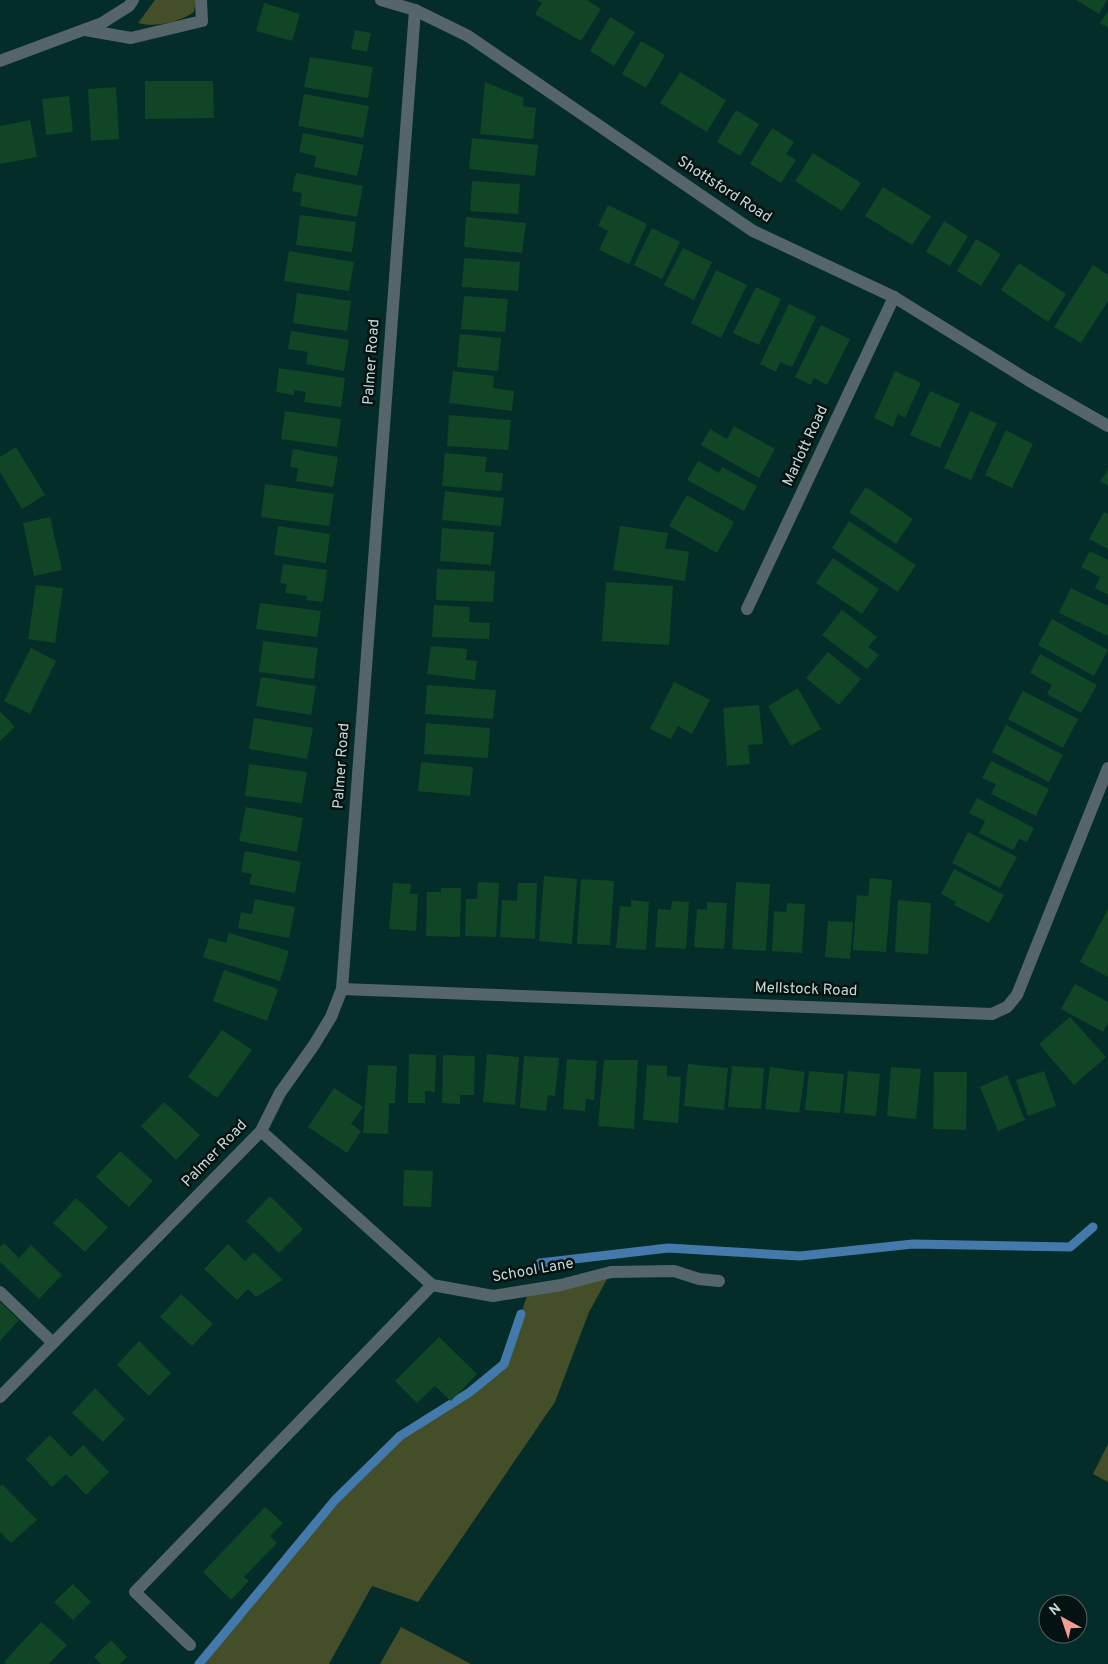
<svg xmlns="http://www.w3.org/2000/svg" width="1108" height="1664" viewBox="0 0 1108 1664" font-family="Overpass,sans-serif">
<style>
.green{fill:#444e28}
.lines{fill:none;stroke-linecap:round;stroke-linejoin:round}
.stream{stroke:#4479ab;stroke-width:9}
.building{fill:#104526}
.minor{stroke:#56656a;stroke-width:12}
.labels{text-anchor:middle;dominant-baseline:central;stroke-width:5;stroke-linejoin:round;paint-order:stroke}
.street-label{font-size:15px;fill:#c5d9d6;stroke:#041211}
</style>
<rect width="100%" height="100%" fill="#042d29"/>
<!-- green -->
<g class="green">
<path d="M155 0H196L194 12C179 22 155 28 138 23Z"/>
<path d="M611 1272 589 1312 555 1402 418 1602 372 1586 329 1664H205L335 1500 400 1436 470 1392 504 1364 529 1290Z"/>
<path d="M1108 1444V1482L1093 1474Z"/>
<path d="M401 1627 471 1664H380Z"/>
</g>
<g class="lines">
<!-- stream -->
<g class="stream">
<path d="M538 1266 540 1263 668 1248 800 1256 913 1244 1070 1247 1093 1227"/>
<path d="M199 1664 335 1500 400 1436 470 1392 504 1364 521 1314"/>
</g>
</g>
<!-- building -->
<g class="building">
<path d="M537 0H587L601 9 581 41 535 14 542 3Z"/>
<path d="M1076 0H1107L1099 14Z"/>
<path d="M264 3 300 14 292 41 256 31Z"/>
<path d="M1108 11V28L1100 23Z"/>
<path d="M610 17 635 32 614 66 590 51Z"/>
<path d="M355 30 371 33 367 52 351 49Z"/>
<path d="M641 41 665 55 646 88 622 74Z"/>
<path d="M310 57 373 67 368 98 304 87Z"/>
<path d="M680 72 726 100 707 132 660 103Z"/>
<path d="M145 81H213L214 118 145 119Z"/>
<path d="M485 82 524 98 523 106 536 108 533 139 480 134Z"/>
<path d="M116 87 119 139 91 141 88 89Z"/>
<path d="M304 94 369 106 363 138 298 126Z"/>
<path d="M69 96 73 132 46 135 42 99Z"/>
<path d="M736 110 759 124 740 156 717 142Z"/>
<path d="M30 120 37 157 0 164V126Z"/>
<path d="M772 128 794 142 786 154 796 160 781 183 750 164Z"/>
<path d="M303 133 364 145 357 176 314 167 316 156 299 152Z"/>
<path d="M472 138 538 145 535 176 469 169Z"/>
<path d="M813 153 861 183 842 211 795 181Z"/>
<path d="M296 173 363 186 357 217 300 206 302 193 292 191Z"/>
<path d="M472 181 520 184 518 214 470 211Z"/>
<path d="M883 187 931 216 912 245 865 216Z"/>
<path d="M608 205 647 224 629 264 599 250 608 231 598 226Z"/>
<path d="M300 215 356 222 352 252 296 245Z"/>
<path d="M466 217 526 223 522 253 464 247Z"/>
<path d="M944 221 968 236 950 266 926 252Z"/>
<path d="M652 228 680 242 662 279 634 265Z"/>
<path d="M976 239 1001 254 981 286 957 271Z"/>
<path d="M683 248 712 262 694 300 664 285Z"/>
<path d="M289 251 354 262 349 291 284 281Z"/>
<path d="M464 258 520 262 518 291 462 287Z"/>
<path d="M1019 263 1066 294 1048 322 1001 290Z"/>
<path d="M1093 265 1108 275V301L1081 343 1054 327Z"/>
<path d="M716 270 747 285 721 338 691 323Z"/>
<path d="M756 287 781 299 759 345 733 333Z"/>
<path d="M297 293 351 301 347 331 293 323Z"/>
<path d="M464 296 508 299 505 332 461 329Z"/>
<path d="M789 304 816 317 792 367 780 362 776 372 760 364Z"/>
<path d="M821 325 850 339 827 385 814 378 811 385 795 377Z"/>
<path d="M291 331 349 340 344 371 306 364 308 352 288 349Z"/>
<path d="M460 334 501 338 498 371 457 367Z"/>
<path d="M279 368 345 378 341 407 304 402 306 392 294 390V395L276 392Z"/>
<path d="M453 371 494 376 493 388 514 391 512 411 449 403Z"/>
<path d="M895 371 921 383 905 418 898 414 893 427 874 418Z"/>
<path d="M930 391 960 404 940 448 910 435Z"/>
<path d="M285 411 341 419 337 447 281 439Z"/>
<path d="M970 411 997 423 971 480 944 468Z"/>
<path d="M449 415 511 420 508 450 447 446Z"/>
<path d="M734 426 775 449 759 478 701 445 710 429 727 439Z"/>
<path d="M1006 430 1033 444 1012 488 985 475Z"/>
<path d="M16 447 45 495 22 509 0 472V457Z"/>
<path d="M293 449 338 457 333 487 296 481 298 468 290 467Z"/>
<path d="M445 453 487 457 485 472 503 473 501 491 442 486Z"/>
<path d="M698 461 719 473 722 467 757 486 744 511 687 480Z"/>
<path d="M1108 470V486L1100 481Z"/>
<path d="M265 484 334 494 329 526 261 517Z"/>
<path d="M866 487 913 519 896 544 849 512Z"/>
<path d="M445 491 504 498 501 526 442 520Z"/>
<path d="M687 495 734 522 717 553 669 526Z"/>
<path d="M1104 512 1108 514V549L1089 539Z"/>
<path d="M50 517 62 570 34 576 23 523Z"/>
<path d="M849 521 916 565 898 592 832 548Z"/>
<path d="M278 526 330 534 326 563 274 555Z"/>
<path d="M620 526 668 533 665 548 689 552 685 581 613 570Z"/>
<path d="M442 528 494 532 491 565 440 561Z"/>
<path d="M1090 551 1108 560V595L1095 588 1100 577 1081 567Z"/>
<path d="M833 558 879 589 862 614 816 583Z"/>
<path d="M283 564 327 570 323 602 306 600 307 596 285 593 287 584 280 583Z"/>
<path d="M437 569 495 571 493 602 436 600Z"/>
<path d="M606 582 673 586 669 645 602 641Z"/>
<path d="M36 585 63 588 55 643 28 639Z"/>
<path d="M1071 588 1108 606V636L1059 613Z"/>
<path d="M260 603 321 611 317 637 256 629Z"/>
<path d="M434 605 470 607 469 622 490 623 489 639 432 637Z"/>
<path d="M842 610 877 637 868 647 879 655 867 669 822 635Z"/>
<path d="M1052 619 1108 650 1094 676 1038 645Z"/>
<path d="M263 641 318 648 314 679 259 672Z"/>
<path d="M431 646 467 649 466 660 477 661 475 680 427 674Z"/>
<path d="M31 648 56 661 30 714 4 701Z"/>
<path d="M828 652 861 679 839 705 806 678Z"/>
<path d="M1040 654 1097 685 1081 713 1047 694 1052 685 1030 673Z"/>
<path d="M261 677 316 686 311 715 256 706Z"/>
<path d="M674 682 710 700 692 734 678 726 671 739 650 729Z"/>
<path d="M427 685 496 690 493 719 425 714Z"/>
<path d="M798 688 821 729 791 746 768 706Z"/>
<path d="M1023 691 1078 719 1063 748 1008 719Z"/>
<path d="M759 705 763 744 748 745 750 764 727 766 723 708Z"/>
<path d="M0 711 15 727 0 741Z"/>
<path d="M254 718 313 728 307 759 249 749Z"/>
<path d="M426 723 490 728 488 758 424 754Z"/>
<path d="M1006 725 1063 755 1049 782 992 752Z"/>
<path d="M991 761 1049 789 1036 816 991 794 996 784 982 778Z"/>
<path d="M421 762 473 767 470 796 418 791Z"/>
<path d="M249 764 307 772 302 803 245 796Z"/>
<path d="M977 798 1034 828 1027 842 1019 839 1013 850 979 833 985 821 969 813Z"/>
<path d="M246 807 303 818 297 852 239 841Z"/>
<path d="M968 832 1017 857 1000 888 952 863Z"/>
<path d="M245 851 301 862 295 893 249 884 252 874 241 872Z"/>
<path d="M954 869 1004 895 989 923 954 905 956 902 941 894Z"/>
<path d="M544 876 577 879 572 944 539 941Z"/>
<path d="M870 878 892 880 886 952 853 950 857 895 868 896Z"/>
<path d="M581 879 614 881 610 945 577 944Z"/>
<path d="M478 882 499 883 496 937 465 936 466 899H477Z"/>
<path d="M736 882 770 884 766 951 732 949Z"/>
<path d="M393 883 411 884 410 894H418L416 931 389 929Z"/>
<path d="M518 883H537L535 939 500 937 502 900 517 901Z"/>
<path d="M441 888H461L460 937 426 936 427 892H441Z"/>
<path d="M255 899 295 907 289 938 238 928 241 912 252 914Z"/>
<path d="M631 900 649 902 646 950 616 948 620 906 631 907Z"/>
<path d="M898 900 931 903 928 954 895 952Z"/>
<path d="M672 901 689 902 686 949 655 947 658 909 671 910Z"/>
<path d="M707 902 727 903 724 949 694 947 697 909 707 910Z"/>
<path d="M787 903 805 904 802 953 772 951 774 911 786 912Z"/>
<path d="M1108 909V977L1080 962Z"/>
<path d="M828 921 853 922 850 959 825 957Z"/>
<path d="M229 933 289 951 280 981 203 957 209 938 226 943Z"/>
<path d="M224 970 278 989 267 1021 213 1001Z"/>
<path d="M1075 984 1108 1002V1023L1103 1032 1061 1009Z"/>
<path d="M1070 1017 1106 1057 1074 1085 1039 1044Z"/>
<path d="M222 1030 252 1050 217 1098 188 1077Z"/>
<path d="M409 1054 436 1055 435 1092 425 1091V1103H408Z"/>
<path d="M487 1054 519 1057 515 1105 483 1102Z"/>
<path d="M443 1055 475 1056 474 1095H460V1104L442 1103Z"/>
<path d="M524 1056 559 1058 555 1096 548 1095 546 1111 520 1108Z"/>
<path d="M567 1059 597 1061 594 1100 586 1099 585 1111 563 1109Z"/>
<path d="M604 1060H638L634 1129 598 1126Z"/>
<path d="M688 1064 728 1068 724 1110 684 1106Z"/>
<path d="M368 1065 397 1066 395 1103H389L388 1134 363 1133Z"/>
<path d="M647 1065 667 1066V1076L681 1077 678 1123 643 1120Z"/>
<path d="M732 1066 764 1068 761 1109 728 1107Z"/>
<path d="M770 1067 805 1072 799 1113 765 1109Z"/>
<path d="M891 1067 921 1069 916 1119 887 1116Z"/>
<path d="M809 1071 844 1074 840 1113 805 1110Z"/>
<path d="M848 1071 880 1074 876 1116 844 1113Z"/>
<path d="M1044 1071 1056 1106 1028 1116 1016 1080Z"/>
<path d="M934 1072H967L966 1130 933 1129Z"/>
<path d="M1007 1075 1025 1120 998 1131 980 1087Z"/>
<path d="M334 1088 363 1107 351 1124 361 1131 347 1153 308 1127Z"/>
<path d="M164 1102 200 1135 176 1160 141 1126Z"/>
<path d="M120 1151 153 1181 129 1207 96 1177Z"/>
<path d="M404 1170 433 1171 431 1207 403 1206Z"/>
<path d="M270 1196 303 1229 279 1253 246 1221Z"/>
<path d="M76 1198 108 1227 85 1252 53 1223Z"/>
<path d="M4 1243 19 1258 31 1245 62 1275 39 1299 0 1262V1247Z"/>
<path d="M228 1244 245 1261 254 1252 283 1280 256 1297 248 1289 237 1300 204 1269Z"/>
<path d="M181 1294 213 1324 192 1346 160 1317Z"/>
<path d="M0 1302 19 1320 0 1341Z"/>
<path d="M439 1337 477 1374 451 1401 435 1386 417 1403 395 1381Z"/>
<path d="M139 1341 171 1373 149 1396 117 1365Z"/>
<path d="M95 1388 125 1419 103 1442 72 1413Z"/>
<path d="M50 1435 71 1457 83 1445 109 1472 86 1495 66 1474 52 1487 26 1459Z"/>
<path d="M2 1484 37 1520 11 1543 0 1532V1486Z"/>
<path d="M265 1507 283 1523 270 1536 277 1543 244 1577 249 1581 231 1600 203 1572Z"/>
<path d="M73 1584 91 1602 73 1620 54 1602Z"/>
<path d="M41 1622 67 1645 49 1664H6L4 1662Z"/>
<path d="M111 1640 127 1657 120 1664H101L94 1657Z"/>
</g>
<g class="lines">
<!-- minor -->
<g class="minor">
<path d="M381 0 415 10 468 36 753 231 894 297 1028 380 1108 426"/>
<path d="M85 30 131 38 202 21 201 0"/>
<path d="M0 61 102 23 129 6 133 0"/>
<path d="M747 609 894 297"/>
<path d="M342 989 992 1014 1007 1007 1017 995 1108 768"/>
<path d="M261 1131 432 1285 493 1296 561 1285 611 1272 674 1271 699 1279 719 1281"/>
<path d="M0 1292 53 1343"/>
<path d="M0 1397 261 1131 280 1093 314 1045 331 1017 342 989 415 10"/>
<path d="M190 1645 135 1592 432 1285"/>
</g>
</g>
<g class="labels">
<!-- street labels -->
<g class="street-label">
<text transform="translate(724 190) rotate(33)">Shottsford Road</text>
<text transform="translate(372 362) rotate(-86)">Palmer Road</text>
<text transform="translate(806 446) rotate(-65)">Marlott Road</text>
<text transform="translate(342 766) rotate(-86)">Palmer Road</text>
<text transform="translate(806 990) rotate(2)">Mellstock Road</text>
<text transform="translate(215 1154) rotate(-46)">Palmer Road</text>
<text transform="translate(533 1271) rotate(-10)">School Lane</text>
</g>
</g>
<!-- north arrow -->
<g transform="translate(1063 1619) rotate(320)"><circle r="24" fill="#041211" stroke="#516260"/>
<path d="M0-4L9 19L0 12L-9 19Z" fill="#f59c93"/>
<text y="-8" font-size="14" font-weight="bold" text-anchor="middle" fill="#c5d9d6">N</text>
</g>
</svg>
